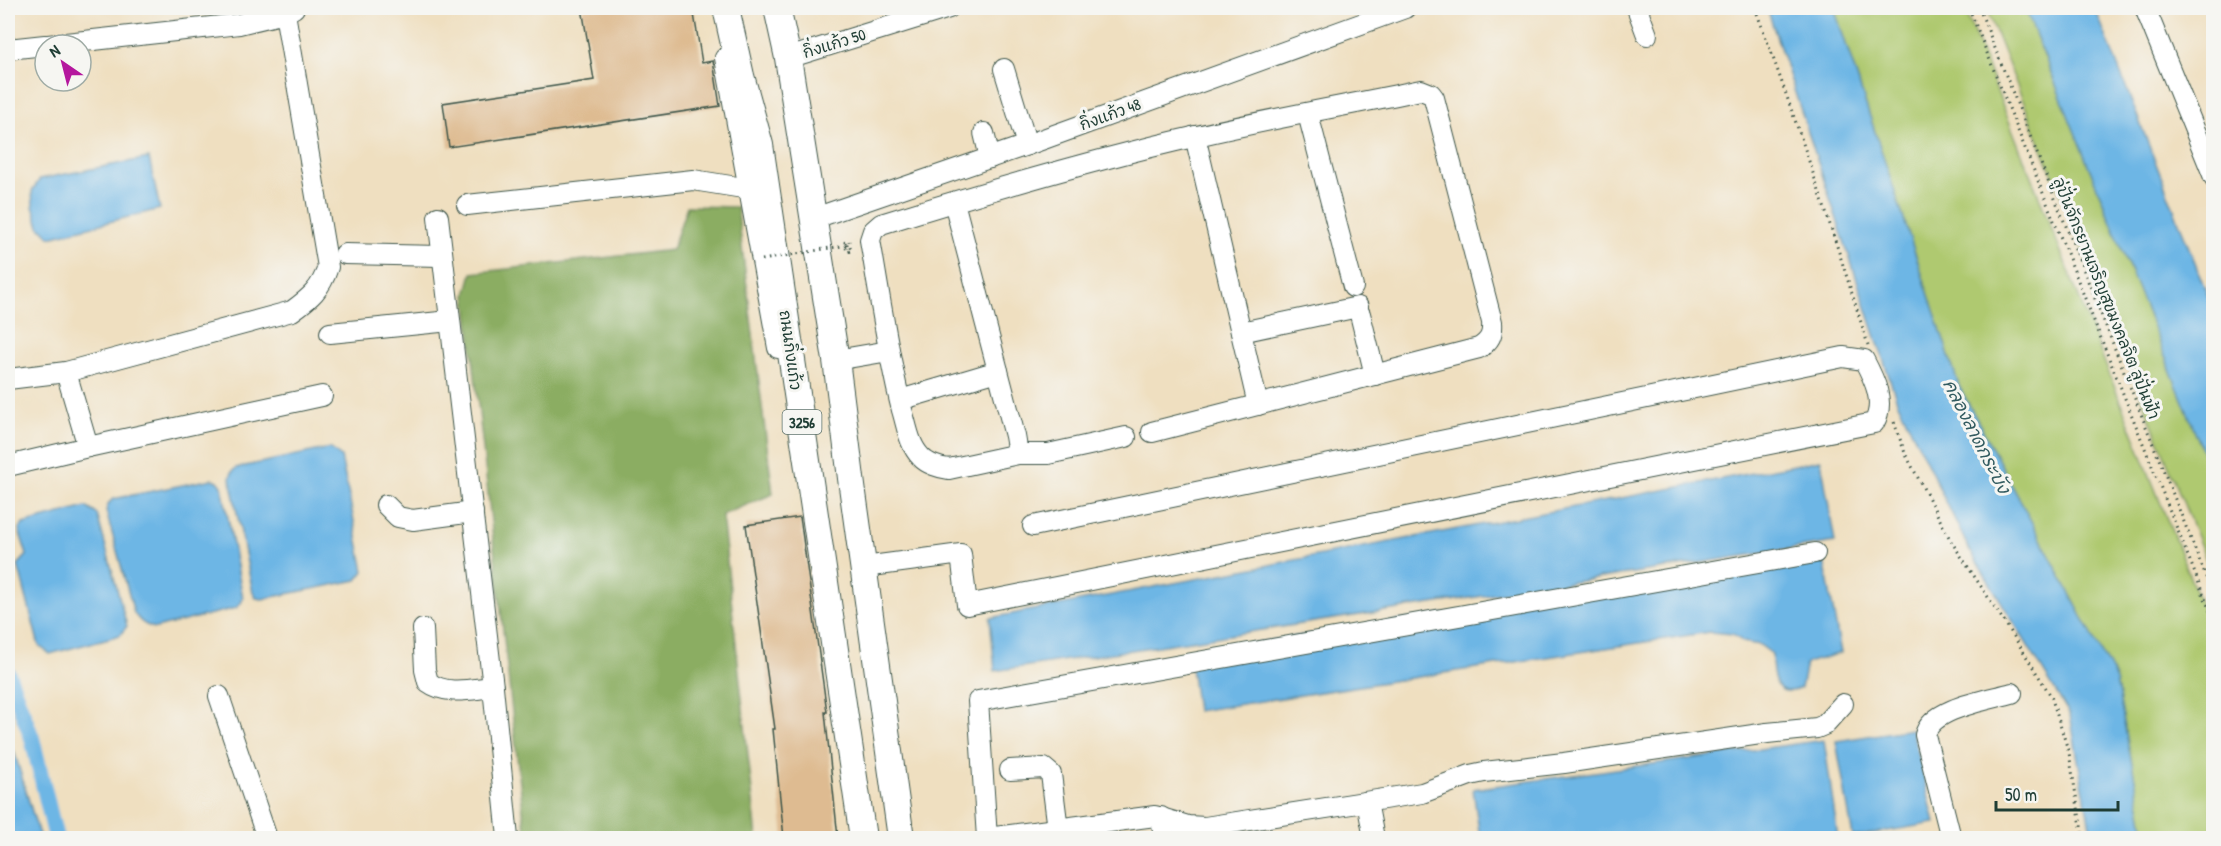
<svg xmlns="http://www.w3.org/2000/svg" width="2221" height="846" viewBox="0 0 2221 846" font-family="'Patrick Hand','Playpen Sans Thai',sans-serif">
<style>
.green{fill:#afc96f;stroke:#678352;stroke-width:1.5}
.forest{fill:#8bad62;stroke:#55754b;stroke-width:1.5}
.water{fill:#6db6e5;stroke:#467a8c;stroke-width:1.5}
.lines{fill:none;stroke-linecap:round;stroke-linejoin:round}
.canal{stroke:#6db6e5;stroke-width:16}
.building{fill:#debb91}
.minor-casing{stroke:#3e5549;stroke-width:22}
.major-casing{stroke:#3e5549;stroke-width:28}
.path{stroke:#3e5549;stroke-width:3;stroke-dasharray:1.5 4.5;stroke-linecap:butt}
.minor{stroke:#fff;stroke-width:20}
.major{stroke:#fff;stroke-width:26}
.path-bridge{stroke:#3e5549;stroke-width:3;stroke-dasharray:1.5 4.5;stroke-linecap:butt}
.labels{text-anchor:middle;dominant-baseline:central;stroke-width:6;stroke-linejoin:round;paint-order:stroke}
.shield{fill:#f6f6f2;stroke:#60746d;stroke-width:1.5}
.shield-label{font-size:15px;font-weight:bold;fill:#1f3d34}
.street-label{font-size:16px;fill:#1f3d34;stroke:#f6f6f2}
.water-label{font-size:18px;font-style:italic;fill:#325b60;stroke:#f6f6f2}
</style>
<rect width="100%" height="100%" fill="#f6f6f2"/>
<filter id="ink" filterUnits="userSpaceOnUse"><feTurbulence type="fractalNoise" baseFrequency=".0167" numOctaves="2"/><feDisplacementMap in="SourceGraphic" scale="12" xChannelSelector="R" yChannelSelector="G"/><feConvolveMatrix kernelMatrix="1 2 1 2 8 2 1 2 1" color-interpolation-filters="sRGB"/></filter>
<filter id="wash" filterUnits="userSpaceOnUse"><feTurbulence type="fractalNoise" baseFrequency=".008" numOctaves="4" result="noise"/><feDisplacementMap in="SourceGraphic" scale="24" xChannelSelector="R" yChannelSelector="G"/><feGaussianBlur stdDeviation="1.35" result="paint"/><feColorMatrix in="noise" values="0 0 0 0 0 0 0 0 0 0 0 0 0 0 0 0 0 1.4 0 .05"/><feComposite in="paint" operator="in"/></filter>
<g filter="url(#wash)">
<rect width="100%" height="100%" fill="#efdfc0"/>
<!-- green -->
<g class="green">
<path d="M1834 8H1964L2213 635V838H2146L2116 680 1959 386Z"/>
<path d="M1986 8H2025L2213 476V577Z"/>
</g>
<!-- forest -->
<path class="forest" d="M687 206 737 207 773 494 722 515 757 838H526L466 295 472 273 672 250Z"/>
<!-- water -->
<g class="water">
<path d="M1767 8H1834L1959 386 2116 680 2146 838H2092L2070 715 1969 549 1897 401Z"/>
<path d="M2025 8H2095L2213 309V476Z"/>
<path d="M149 158 160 209 50 237 39 226 33 206 32 191 40 179Z"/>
<path d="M330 448 341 457 364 571 357 580 262 599 256 598 253 593 230 478 232 472 236 468Z"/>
<path d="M1821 460 1835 542 995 671 990 618Z"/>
<path d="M212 479 218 481 222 486 243 598 241 603 236 608 156 628C145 626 140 622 134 613L106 511 108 504 113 499Z"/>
<path d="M86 507 97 514 127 626 120 635 50 654 39 646 18 565 27 555 19 530 23 524Z"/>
<path d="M1823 555 1841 653 1806 663 1801 688C1773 700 1772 675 1772 654L1760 645 1743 642 1733 634 1710 632 1197 711 1189 653Z"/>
<path d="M1912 729 1935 823 1853 837 1836 741Z"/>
<path d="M1824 740 1838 838H1480L1473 789Z"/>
<path d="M14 751 40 838H8V753Z"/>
</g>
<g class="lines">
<!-- canal -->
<path class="canal" d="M8 674 32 738 56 838"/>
</g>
<g id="blocks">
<!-- building -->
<g class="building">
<path d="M582 8H693L702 63 713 61 720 106 449 147 443 103 594 80Z"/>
<path d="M800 517 827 712H825L838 838H784L773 729H775L746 525Z"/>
</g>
</g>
</g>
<g filter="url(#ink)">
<use href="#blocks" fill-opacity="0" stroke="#3e5549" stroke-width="1.5"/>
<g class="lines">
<defs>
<g id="minor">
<path d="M1637 8 1647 35"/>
<path d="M2145 8 2214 177"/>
<path d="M48 45 239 24 285 13 294 8"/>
<path d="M8 49 45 45"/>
<path d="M725 58 778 348"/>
<path d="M788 58 949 8"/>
<path d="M1004 69 1027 145"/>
<path d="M1308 114 1353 287"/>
<path d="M984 133 990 158"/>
<path d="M1195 136 1258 405"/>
<path d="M954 202 1015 436 1018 454 949 469C940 468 927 464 921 457 909 445 907 426 902 410 888 355 880 297 870 240L873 231 881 224C984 192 1088 161 1193 137 1268 119 1345 106 1421 90L1431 94 1434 98 1492 322C1493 335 1490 341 1479 348L1152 432"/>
<path d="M467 205 693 180 762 191"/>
<path d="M438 217 493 687 508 838"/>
<path d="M815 218 1027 145 1405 8"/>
<path d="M345 254 441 256"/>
<path d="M1360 314 1375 375"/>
<path d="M1241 332 1358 307"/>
<path d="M330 333 450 321"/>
<path d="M836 360 889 351"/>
<path d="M8 379 66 372 292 311C310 298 321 289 328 267L285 13"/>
<path d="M900 400 998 371"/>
<path d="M88 447 322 396"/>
<path d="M1018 454H1048L1126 437"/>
<path d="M8 466 88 447 66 372"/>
<path d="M386 505 398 517 413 520 473 512"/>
<path d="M864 567 961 554 967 605 1874 423C1886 402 1874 379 1864 360L1843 357 1033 526"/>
<path d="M423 629 425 670 428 682C447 696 471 689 493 687"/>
<path d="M219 696 267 838"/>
<path d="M1010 770 1044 768 1051 774 1058 829"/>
<path d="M1367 802 1374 838"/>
<path d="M1161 817 1164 838"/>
<path d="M987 838 978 701 1815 553"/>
<path d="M987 838 1155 816 1188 826 1205 827 1422 793 1470 775 1484 772 1564 763 1767 733 1817 728 1824 725 1843 704"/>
<path d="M1951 838 1925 735C1931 708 1988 700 2012 693"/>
</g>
<g id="major">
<path d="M726 8 741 76 760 145 863 838"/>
<path d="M777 8 788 58 836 360 852 486 901 838"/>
</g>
</defs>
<!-- minor casing -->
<use href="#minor" class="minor-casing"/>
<!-- major casing -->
<use href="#major" class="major-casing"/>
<!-- path -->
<g class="path">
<path d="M1755 8C1796 119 1833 231 1868 345"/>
<path d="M1969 8 2214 621"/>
<path d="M1979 8 2214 597"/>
<path d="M847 245V241L845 242 847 252 851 251 849 241"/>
<path d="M1894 422 1905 453 1951 541 2013 635 2051 696 2069 753 2083 838"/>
</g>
<!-- minor -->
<use href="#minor" class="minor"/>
<!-- major -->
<use href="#major" class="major"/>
<!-- path-bridge -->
<path class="path-bridge" d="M762 260 847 245"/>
</g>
</g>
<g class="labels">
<!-- shield labels -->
<rect class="shield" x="782.5" y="410" width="39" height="24" rx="4.5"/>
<g class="shield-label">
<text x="802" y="422">3256</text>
</g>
<!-- street labels -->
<g class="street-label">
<text transform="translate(834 43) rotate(-17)">กิ่งแก้ว 50</text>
<text transform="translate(1110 114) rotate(-20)">กิ่งแก้ว 48</text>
<text transform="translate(2107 298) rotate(68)">ลู่ปั่นจักรยานเจริญสุขมงคลจิต ลู่ปั่นฟ้า</text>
<text transform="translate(791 350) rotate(82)">ถนนกิ่งแก้ว</text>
</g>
<!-- water labels -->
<g class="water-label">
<text transform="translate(1977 436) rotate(63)">คลองลาดกระบัง</text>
</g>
</g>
<!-- margin -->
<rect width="2221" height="846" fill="none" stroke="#f6f6f2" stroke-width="30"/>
<!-- north arrow -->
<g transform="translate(63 63) rotate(325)"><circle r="28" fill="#f6f6f2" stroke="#a0aca6" stroke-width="1.5"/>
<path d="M0-4.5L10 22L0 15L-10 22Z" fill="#b5179e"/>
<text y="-9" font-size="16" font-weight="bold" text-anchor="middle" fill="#1f3d34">N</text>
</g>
<!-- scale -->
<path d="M1996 801v9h122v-9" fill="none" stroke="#1f3d34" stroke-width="3"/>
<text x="2005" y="801" font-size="18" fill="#1f3d34" stroke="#f6f6f2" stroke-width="4.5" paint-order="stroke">50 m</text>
</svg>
